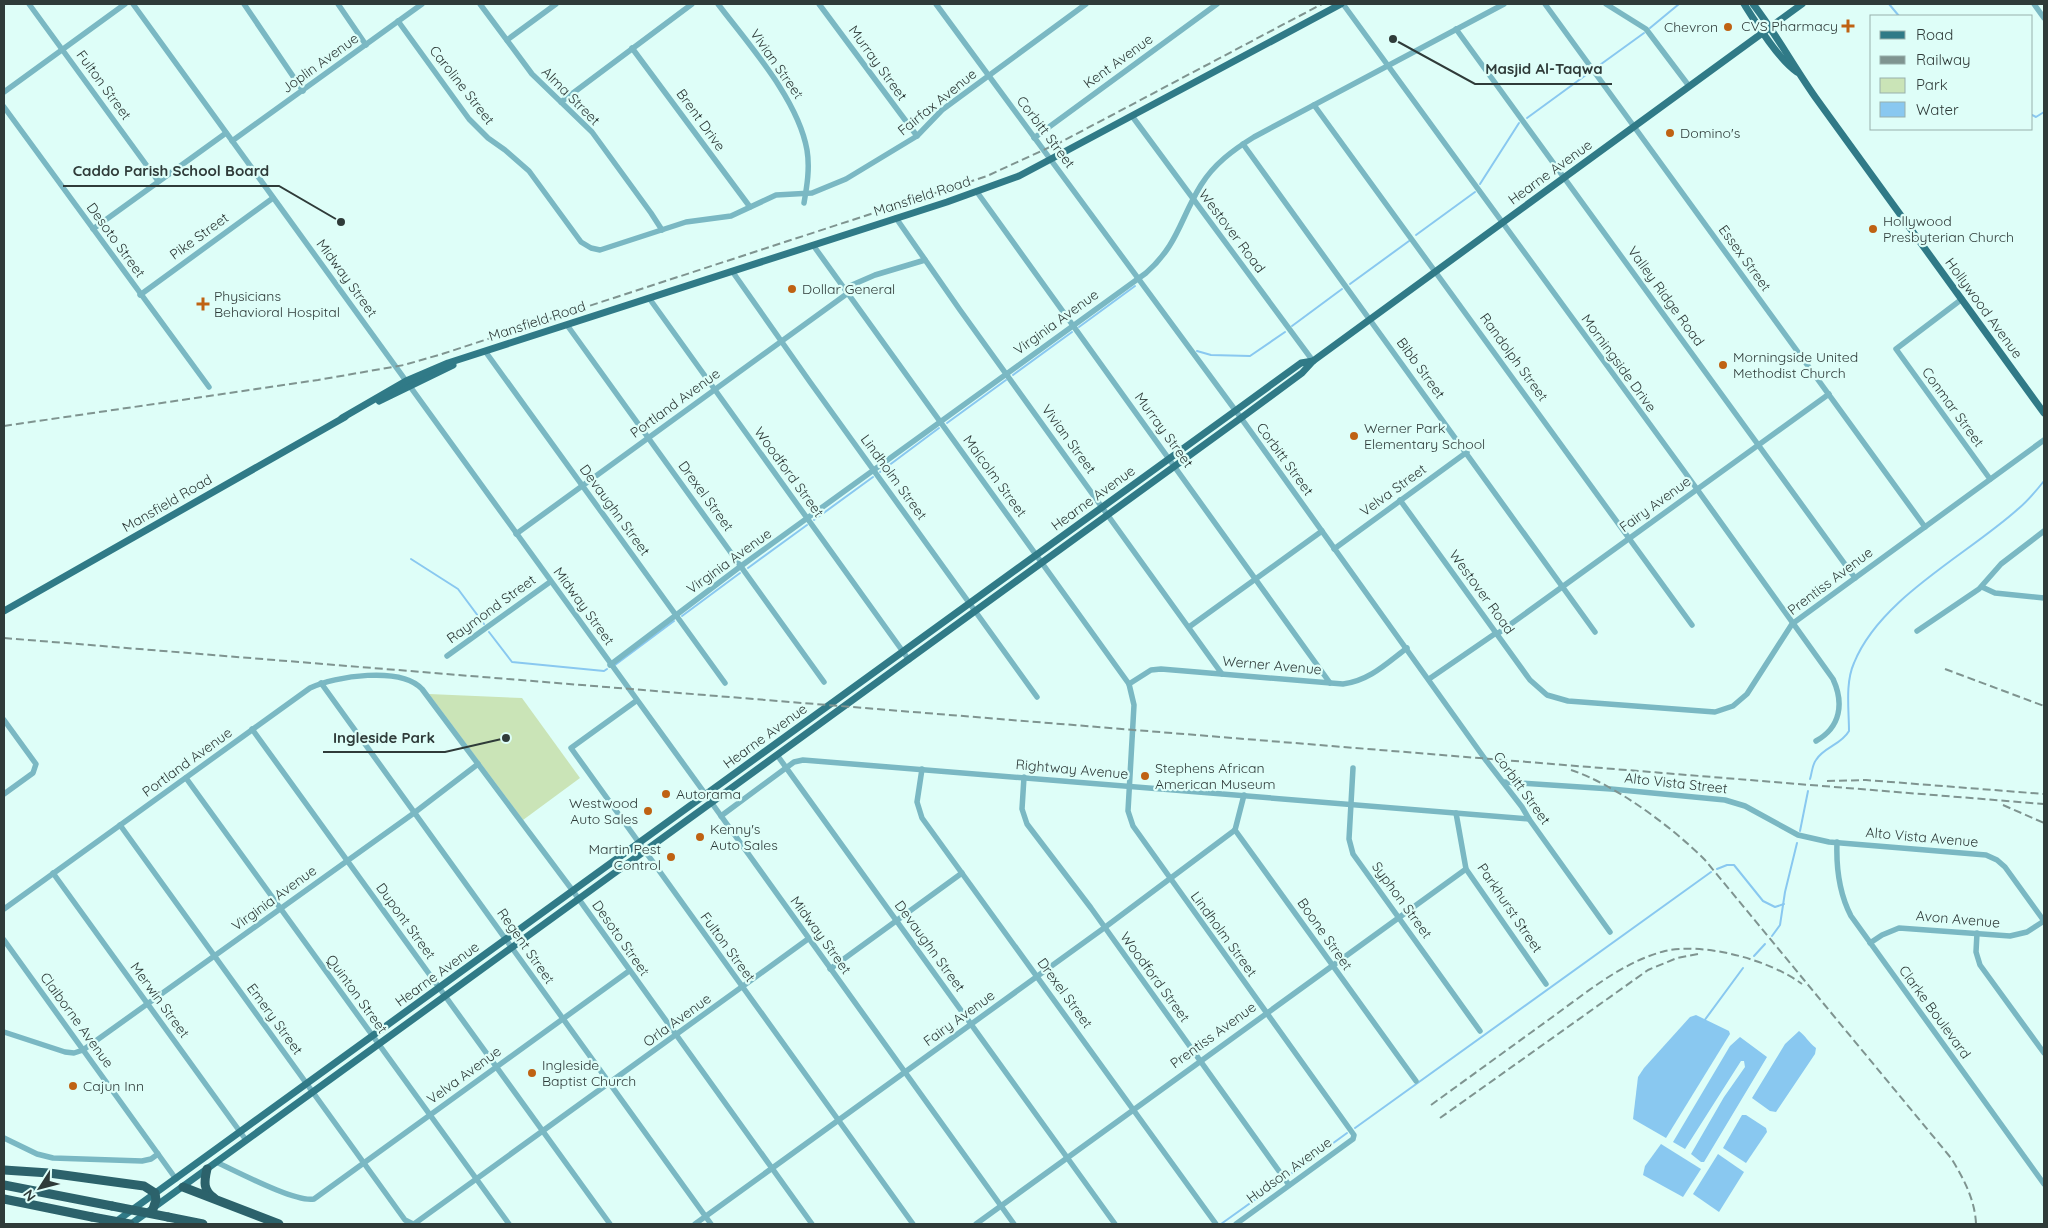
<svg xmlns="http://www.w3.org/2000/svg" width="2048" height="1228" viewBox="0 0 2048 1228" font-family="Quicksand,sans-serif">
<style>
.green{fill:#cae4b7}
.water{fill:#89c8f0}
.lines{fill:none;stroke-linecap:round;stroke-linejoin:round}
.stream{stroke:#89c8f0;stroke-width:2}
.minor{stroke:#7ab8c3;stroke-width:5.5}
.major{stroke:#307a87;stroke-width:7}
.highway{stroke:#2c626b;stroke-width:9}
.rail{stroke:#7f9490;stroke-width:2;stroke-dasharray:8 4;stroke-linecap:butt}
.highway-bridge{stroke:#2c626b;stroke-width:9}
.poi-dot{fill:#bf6213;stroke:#defef8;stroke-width:2}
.labels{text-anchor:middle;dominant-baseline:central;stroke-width:4.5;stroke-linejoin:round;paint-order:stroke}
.poi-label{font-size:14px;fill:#2f3b39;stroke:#defef8;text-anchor:start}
.street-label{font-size:14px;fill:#2f3b39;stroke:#defef8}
.leader{fill:none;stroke:#2f3b39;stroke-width:2}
.callout-dot{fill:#2f3b39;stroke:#defef8;stroke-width:2}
.callout-label{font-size:15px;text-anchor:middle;font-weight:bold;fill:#2f3b39;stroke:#defef8;stroke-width:4.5;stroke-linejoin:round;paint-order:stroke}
</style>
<rect width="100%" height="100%" fill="#defef8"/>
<!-- green -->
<path class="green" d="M429 694 522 698 580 778 523 820Z"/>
<!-- water -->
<g class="water">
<path d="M1696 1015 1729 1031 1730 1034 1666 1138 1633 1119 1638 1077 1644 1068 1690 1017Z"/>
<path d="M1799 1031C1806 1036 1808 1042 1816 1048L1815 1054 1776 1112 1770 1111 1752 1098 1785 1044Z"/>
<path d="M1740 1037 1767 1057 1704 1162H1701L1691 1154 1724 1097 1745 1067 1744 1061H1741L1685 1149 1673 1142 1730 1046Z"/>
<path d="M1742 1115H1746L1766 1128 1767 1132 1746 1163 1723 1148Z"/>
<path d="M1661 1144 1701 1169 1683 1197 1643 1175 1645 1166Z"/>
<path d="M1718 1154 1744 1172 1719 1212 1693 1194Z"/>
</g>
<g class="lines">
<!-- stream -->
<g class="stream">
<path d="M1889 4 1899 16"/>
<path d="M1650 28 1679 4"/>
<path d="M1597 67 1644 33"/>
<path d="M2032 115 2036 117 2044 112"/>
<path d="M1527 118 1590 72"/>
<path d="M1480 184 1519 123"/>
<path d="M1416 235 1475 192"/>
<path d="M1350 284 1409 241"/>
<path d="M1292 326 1342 289"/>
<path d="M1079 327 1135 286"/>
<path d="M1197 351 1211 355 1250 356 1285 332"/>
<path d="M1013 375 1072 332"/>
<path d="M947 423 1006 380"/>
<path d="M880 472 939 428"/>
<path d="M814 520 873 477"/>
<path d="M411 559 458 589 484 624"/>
<path d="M748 568 807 525"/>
<path d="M682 616 740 573"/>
<path d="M489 632 512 662 604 671 607 669"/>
<path d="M615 665 674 621"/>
<path d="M1810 779C1812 773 1812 765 1816 760 1824 747 1841 745 1849 731 1849 710 1845 683 1854 663 1880 598 1967 555 2018 509 2028 501 2036 491 2044 481"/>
<path d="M1800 831 1808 791"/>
<path d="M1717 869 1727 865H1734L1763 901 1775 907 1784 904"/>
<path d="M1772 936 1780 925 1785 892 1797 843"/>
<path d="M1754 956 1765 944"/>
<path d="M1704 1021 1743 968"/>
<path d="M1355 1128 1711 872"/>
<path d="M1288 1176 1347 1133"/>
<path d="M1221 1224 1281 1181"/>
</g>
<!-- minor -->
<g class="minor">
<path d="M29 4 158 181"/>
<path d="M133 4 706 795 1014 1224"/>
<path d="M244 4 303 91"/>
<path d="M338 4 366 45"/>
<path d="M480 4 532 74 592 132 651 213 662 230"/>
<path d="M718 4C749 45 798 99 807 150 810 168 807 186 804 203"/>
<path d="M819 4 917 136"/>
<path d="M936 4 1241 418 1485 759 1522 807 1529 819 1610 932"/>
<path d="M1343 4 1684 471 1833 679C1844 703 1841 727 1816 741"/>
<path d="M1545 4 1925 527"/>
<path d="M1606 4 1646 29 1689 86"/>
<path d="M2034 4 2044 18"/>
<path d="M398 21 469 119 488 138 505 150 529 171 581 242 591 248 600 250 686 222 731 216 776 195 812 193 846 179 917 136 942 110 1086 4"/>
<path d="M1456 29 1855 578"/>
<path d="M507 40 556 4"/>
<path d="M632 48 750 207"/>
<path d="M4 92 125 4"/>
<path d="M561 102 692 4"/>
<path d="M1314 105 1692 625"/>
<path d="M4 107 209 387"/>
<path d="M1132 116 1313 361"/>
<path d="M1034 138 1217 4"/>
<path d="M232 141 422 4"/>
<path d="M1243 144 1595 632"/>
<path d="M977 192 1330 683"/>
<path d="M896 218 960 310 1222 674"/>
<path d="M93 229 226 133"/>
<path d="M813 245 1129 684 1134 705 1128 811 1133 826 1354 1135 1353 1139 1236 1224"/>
<path d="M732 271 810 382 1037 697"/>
<path d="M845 288 875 275 925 260"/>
<path d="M140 295 273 198"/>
<path d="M649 298 909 660"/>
<path d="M1962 299 1896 349 1990 479"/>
<path d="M567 325 824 682"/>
<path d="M485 351 725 683"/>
<path d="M1400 500 1530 680 1547 695 1568 701 1715 712 1733 706 1747 694 1792 624 2044 440"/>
<path d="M516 534 848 293"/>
<path d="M1334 549 1467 452"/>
<path d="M1982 587 1995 593 2044 598"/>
<path d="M1189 627 1322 531"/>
<path d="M1917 631 1979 589 2001 564 2044 531"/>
<path d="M1497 634 1829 394"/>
<path d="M447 656 550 582"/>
<path d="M610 665 741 566 1146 273C1178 245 1180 219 1201 185 1214 164 1233 150 1254 137L1504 4"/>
<path d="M1429 679 1496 633"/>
<path d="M321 683 711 1224"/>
<path d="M1129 684 1151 670 1161 669 1343 684C1369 681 1387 663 1407 648"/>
<path d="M636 701 571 748 913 1224"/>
<path d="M4 720 36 764 33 773 4 794"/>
<path d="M252 729 610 1224"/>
<path d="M777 755 1115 1224"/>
<path d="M1353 768 1349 839 1353 854 1480 1031"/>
<path d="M922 769 917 802 922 818 1216 1224"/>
<path d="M1024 777 1022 809 1027 824 1091 908 1289 1185"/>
<path d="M186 778 509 1224"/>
<path d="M1504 782 1611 789 1725 800 1745 806 1798 835 1829 842 1986 855 1997 860 2005 867 2044 921"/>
<path d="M1456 813 1466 869 1546 984"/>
<path d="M721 816 794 762 803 760 1529 819"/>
<path d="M120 825 405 1220 413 1224"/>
<path d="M1235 830 1416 1081"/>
<path d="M1235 830 1244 795"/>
<path d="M1837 842C1836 869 1839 893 1851 916L2044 1184"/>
<path d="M53 873 246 1140"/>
<path d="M4 909 310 688C335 676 401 666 422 689L573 891 812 1224"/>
<path d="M1977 933 1976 952 1980 965 2044 1053"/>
<path d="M4 940 176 1179"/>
<path d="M1870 943 1882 935 1899 928 2010 936 2027 932 2044 921"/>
<path d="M830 969 962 873"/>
<path d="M4 1032 65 1052 74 1053 83 1050 414 813 478 764"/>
<path d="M4 1138 37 1154 53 1158 142 1161 151 1159 158 1154"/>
<path d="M216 1162C236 1171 296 1203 314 1199L629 971"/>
<path d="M414 1224 808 939"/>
<path d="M695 1224 1104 928 1235 830"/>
<path d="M976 1224 1466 869"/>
</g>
<!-- major -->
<g class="major">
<path d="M1744 4C1756 23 1779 60 1797 72"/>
<path d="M1753 4C1777 35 1795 69 1818 101L2044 413"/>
<path d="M379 401 453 365"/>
<path d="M342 418 406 381 448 363 947 202 1019 176 1051 159 1341 4"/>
<path d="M4 611 345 417"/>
<path d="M114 1223 1235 411 1301 363 1313 361"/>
<path d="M131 1224 1241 418 1302 373 1313 361 1802 4"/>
</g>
<!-- highway -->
<g class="highway">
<path d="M207 1169C204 1182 203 1190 214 1198"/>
<path d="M4 1170 49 1173 144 1186 155 1193 156 1200 153 1209"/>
<path d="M4 1185 112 1206"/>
<path d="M183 1187 279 1224"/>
<path d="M4 1199 92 1217"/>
<path d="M168 1217 203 1224"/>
</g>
<!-- rail -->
<g class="rail">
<path d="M4 426 318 380 404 365 442 354 987 176 1063 141 1322 4"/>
<path d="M4 638 2044 804"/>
<path d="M1945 669 2044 706"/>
<path d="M1571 770C1616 785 1672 827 1705 860L1951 1158C1964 1179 1975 1200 1976 1224"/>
<path d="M1827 781 1866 780 2044 794"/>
<path d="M2003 805 2044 823"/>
<path d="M1431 1105C1471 1076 1511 1047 1551 1018 1586 993 1622 962 1665 951 1704 942 1770 960 1802 984"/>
<path d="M1440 1118 1648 970 1677 958 1698 954"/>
</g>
<!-- highway-bridge -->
<g class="highway-bridge">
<path d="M112 1206 168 1217"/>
<path d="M92 1217 130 1224"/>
</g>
</g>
<!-- markers -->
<g class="poi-dot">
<path d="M1845.5 18.5h5v5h5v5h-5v5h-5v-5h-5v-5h5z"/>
<circle cx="1728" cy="27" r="5"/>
<circle cx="1670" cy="133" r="5"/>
<circle cx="1873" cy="229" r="5"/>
<circle cx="792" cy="289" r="5"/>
<path d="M200.5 296.5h5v5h5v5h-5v5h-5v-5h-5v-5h5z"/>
<circle cx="1723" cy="365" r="5"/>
<circle cx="1354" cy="436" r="5"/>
<circle cx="1145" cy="776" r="5"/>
<circle cx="666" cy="794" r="5"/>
<circle cx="648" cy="811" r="5"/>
<circle cx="700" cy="837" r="5"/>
<circle cx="671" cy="857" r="5"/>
<circle cx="532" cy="1073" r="5"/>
<circle cx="73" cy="1086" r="5"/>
</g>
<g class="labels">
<!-- poi labels -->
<g class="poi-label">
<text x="1838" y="26" text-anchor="end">CVS Pharmacy</text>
<text x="1718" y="27" text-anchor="end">Chevron</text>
<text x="1680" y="133">Domino's</text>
<text x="1883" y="221">Hollywood<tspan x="1883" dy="16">Presbyterian Church</tspan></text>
<text x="802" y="289">Dollar General</text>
<text x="214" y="296">Physicians<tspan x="214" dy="16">Behavioral Hospital</tspan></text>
<text x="1733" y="357">Morningside United<tspan x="1733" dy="16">Methodist Church</tspan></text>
<text x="1364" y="428">Werner Park<tspan x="1364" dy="16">Elementary School</tspan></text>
<text x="1155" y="768">Stephens African<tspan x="1155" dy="16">American Museum</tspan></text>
<text x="676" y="794">Autorama</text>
<text x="638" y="803" text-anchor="end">Westwood<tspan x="638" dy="16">Auto Sales</tspan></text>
<text x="710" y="829">Kenny's<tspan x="710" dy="16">Auto Sales</tspan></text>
<text x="661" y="849" text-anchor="end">Martin Pest<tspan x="661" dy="16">Control</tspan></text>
<text x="542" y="1065">Ingleside<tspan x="542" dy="16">Baptist Church</tspan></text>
<text x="83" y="1086">Cajun Inn</text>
</g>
<!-- street labels -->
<g class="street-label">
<text transform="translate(1118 61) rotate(-36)">Kent Avenue</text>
<text transform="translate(320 63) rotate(-36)">Joplin Avenue</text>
<text transform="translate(878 63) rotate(54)">Murray Street</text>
<text transform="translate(777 64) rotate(55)">Vivian Street</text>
<text transform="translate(104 85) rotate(54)">Fulton Street</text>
<text transform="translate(462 85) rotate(52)">Caroline Street</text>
<text transform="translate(571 96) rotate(45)">Alma Street</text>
<text transform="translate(937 102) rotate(-39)">Fairfax Avenue</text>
<text transform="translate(701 120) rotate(54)">Brent Drive</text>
<text transform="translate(1046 132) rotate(53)">Corbitt Street</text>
<text transform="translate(1550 172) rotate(-36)">Hearne Avenue</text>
<text transform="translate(922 196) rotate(-18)">Mansfield Road</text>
<text transform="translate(1232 231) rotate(53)">Westover Road</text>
<text transform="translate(199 236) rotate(-36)">Pike Street</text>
<text transform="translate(116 240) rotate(54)">Desoto Street</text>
<text transform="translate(1745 258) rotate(54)">Essex Street</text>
<text transform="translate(347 278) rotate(54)">Midway Street</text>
<text transform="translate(1666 296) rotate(54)">Valley Ridge Road</text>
<text transform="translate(1984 308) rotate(54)">Hollywood Avenue</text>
<text transform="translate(537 321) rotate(-18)">Mansfield Road</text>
<text transform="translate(1056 322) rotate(-36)">Virginia Avenue</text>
<text transform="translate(1514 357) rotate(54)">Randolph Street</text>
<text transform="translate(1619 363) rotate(54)">Morningside Drive</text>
<text transform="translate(1421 368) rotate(54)">Bibb Street</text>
<text transform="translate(675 403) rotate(-36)">Portland Avenue</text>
<text transform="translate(1953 407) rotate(54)">Conmar Street</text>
<text transform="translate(1164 430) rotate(54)">Murray Street</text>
<text transform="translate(1069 439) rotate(54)">Vivian Street</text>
<text transform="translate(1285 459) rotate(54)">Corbitt Street</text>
<text transform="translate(789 472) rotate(54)">Woodford Street</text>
<text transform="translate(995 476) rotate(54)">Malcolm Street</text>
<text transform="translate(894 477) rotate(54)">Lindholm Street</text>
<text transform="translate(1393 490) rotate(-36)">Velva Street</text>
<text transform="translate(706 496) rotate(54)">Drexel Street</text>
<text transform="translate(1093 498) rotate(-36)">Hearne Avenue</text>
<text transform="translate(167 503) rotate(-30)">Mansfield Road</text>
<text transform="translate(1655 504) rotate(-36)">Fairy Avenue</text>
<text transform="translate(615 510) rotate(54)">Devaughn Street</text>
<text transform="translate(729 561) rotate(-36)">Virginia Avenue</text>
<text transform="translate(1830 581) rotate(-37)">Prentiss Avenue</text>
<text transform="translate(1482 592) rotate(54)">Westover Road</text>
<text transform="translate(584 606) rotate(54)">Midway Street</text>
<text transform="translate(491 609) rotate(-36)">Raymond Street</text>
<text transform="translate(1272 665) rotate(5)">Werner Avenue</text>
<text transform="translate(765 736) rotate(-36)">Hearne Avenue</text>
<text transform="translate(187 762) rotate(-36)">Portland Avenue</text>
<text transform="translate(1072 769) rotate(5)">Rightway Avenue</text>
<text transform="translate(1676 783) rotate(6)">Alto Vista Street</text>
<text transform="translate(1522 788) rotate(54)">Corbitt Street</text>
<text transform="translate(1922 837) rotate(5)">Alto Vista Avenue</text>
<text transform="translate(274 898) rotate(-36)">Virginia Avenue</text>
<text transform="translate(1402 900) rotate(54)">Syphon Street</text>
<text transform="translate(1510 908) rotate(56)">Parkhurst Street</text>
<text transform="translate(1958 919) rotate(5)">Avon Avenue</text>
<text transform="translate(406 921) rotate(54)">Dupont Street</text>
<text transform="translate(1224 934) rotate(54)">Lindholm Street</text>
<text transform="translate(1325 934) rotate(55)">Boone Street</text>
<text transform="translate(821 935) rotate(54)">Midway Street</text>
<text transform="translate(621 938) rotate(55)">Desoto Street</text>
<text transform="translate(526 946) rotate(55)">Regent Street</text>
<text transform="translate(930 946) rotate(54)">Devaughn Street</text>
<text transform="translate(728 947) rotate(54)">Fulton Street</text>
<text transform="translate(437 974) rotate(-36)">Hearne Avenue</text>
<text transform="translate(1155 977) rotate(54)">Woodford Street</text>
<text transform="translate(1065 993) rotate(54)">Drexel Street</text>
<text transform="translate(357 994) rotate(54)">Quinton Street</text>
<text transform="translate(160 1000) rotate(54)">Merwin Street</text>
<text transform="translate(1935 1012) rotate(54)">Clarke Boulevard</text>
<text transform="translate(959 1018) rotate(-36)">Fairy Avenue</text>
<text transform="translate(275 1019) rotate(54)">Emery Street</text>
<text transform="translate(77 1020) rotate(54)">Claiborne Avenue</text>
<text transform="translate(677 1020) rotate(-36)">Orla Avenue</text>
<text transform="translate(1213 1035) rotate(-36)">Prentiss Avenue</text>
<text transform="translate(464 1075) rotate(-36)">Velva Avenue</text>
<text transform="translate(1289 1170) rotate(-36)">Hudson Avenue</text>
</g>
</g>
<!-- callouts -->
<path class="leader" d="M1393 39L1475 84H1612M341 222L279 186H63M506 738L445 752H323"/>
<g class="callout-dot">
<circle cx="1393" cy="39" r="5"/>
<circle cx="341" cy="222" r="5"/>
<circle cx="506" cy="738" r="5"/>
</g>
<g class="callout-label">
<text x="1544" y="74">Masjid Al-Taqwa</text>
<text x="171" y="176">Caddo Parish School Board</text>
<text x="384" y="743">Ingleside Park</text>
</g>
<!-- border -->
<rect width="2048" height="1228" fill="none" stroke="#2f3b39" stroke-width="10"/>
<!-- legend -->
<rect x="1870" y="15" width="162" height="115" fill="#defef8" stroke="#98b0ac"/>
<rect x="1880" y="31" width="25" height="8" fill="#307a87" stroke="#98b0ac"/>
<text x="1916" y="40" font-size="15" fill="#2f3b39">Road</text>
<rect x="1880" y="56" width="25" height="8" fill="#7f9490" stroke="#98b0ac"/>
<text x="1916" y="65" font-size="15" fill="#2f3b39">Railway</text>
<rect x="1880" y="78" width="25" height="15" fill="#cae4b7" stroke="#98b0ac"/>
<text x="1916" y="90" font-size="15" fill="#2f3b39">Park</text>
<rect x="1880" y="102" width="25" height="15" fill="#89c8f0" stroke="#98b0ac"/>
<text x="1916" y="115" font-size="15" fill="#2f3b39">Water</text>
<!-- north arrow -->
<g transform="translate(40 1188) rotate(234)" stroke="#defef8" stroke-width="4" paint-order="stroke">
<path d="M0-4L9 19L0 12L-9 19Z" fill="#2f3b39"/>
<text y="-8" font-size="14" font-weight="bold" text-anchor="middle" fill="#2f3b39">N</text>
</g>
</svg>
